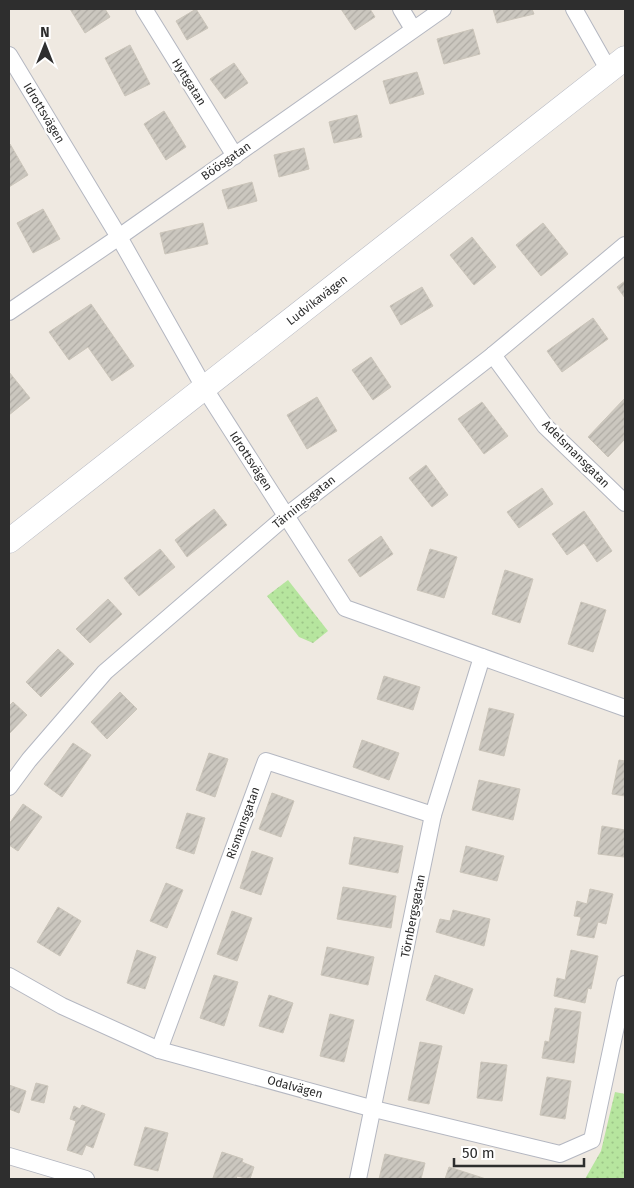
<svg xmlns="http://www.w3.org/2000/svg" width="634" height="1188" viewBox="0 0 634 1188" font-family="'Fira Sans',sans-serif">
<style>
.park{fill:url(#park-dots)}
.building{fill:url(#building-hatch);stroke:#cbc5ba}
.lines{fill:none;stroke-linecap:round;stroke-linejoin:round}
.street-casing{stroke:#b4b7c1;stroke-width:18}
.secondary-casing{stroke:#b4b7c1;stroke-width:25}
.street{stroke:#fff;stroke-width:16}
.secondary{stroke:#fff;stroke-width:24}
.labels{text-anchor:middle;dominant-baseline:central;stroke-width:5;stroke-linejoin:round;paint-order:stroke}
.street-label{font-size:12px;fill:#2e2e2e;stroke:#fff}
</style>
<defs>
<pattern id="park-dots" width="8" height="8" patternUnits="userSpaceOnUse" patternTransform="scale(1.25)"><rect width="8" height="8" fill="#b6e59e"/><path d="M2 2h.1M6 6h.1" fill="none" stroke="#9dc588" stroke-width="1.8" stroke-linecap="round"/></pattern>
<pattern id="building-hatch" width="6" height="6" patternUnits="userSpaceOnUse" patternTransform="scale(1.25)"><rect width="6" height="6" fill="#cbc7bf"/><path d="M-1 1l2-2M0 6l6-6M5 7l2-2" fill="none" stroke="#afaba4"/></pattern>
</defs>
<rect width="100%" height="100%" fill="#efe9e1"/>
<!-- park -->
<g class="park">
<path d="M288 580 328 631 313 643 299 637 267 596Z"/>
<path d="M615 1092 625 1094V1179H585L601 1151Z"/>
</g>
<!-- building -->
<g class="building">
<path d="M70 9H105L110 17 85 33Z"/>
<path d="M196 9 208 28 187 40 176 21Z"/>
<path d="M341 9H370L375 17 355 30Z"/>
<path d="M493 9H532L534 14 497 23Z"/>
<path d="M473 29 480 54 444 64 437 39Z"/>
<path d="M130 45 150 84 125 96 105 58Z"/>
<path d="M234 63 248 83 225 99 210 79Z"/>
<path d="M417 72 424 94 390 104 383 81Z"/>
<path d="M164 111 186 147 166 160 144 124Z"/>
<path d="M357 115 362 137 334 143 329 122Z"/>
<path d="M10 144 28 175 9 187V145Z"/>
<path d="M304 148 309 169 279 177 274 155Z"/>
<path d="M252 182 257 201 228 209 222 190Z"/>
<path d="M43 209 60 239 33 253 17 223Z"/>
<path d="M203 223 208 244 165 254 160 233Z"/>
<path d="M543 223 568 254 541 276 516 245Z"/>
<path d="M472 237 496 267 474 285 450 255Z"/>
<path d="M625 281V298L617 287Z"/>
<path d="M422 287 433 306 401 325 390 306Z"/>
<path d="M91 304 134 366 112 381 88 347 69 360 49 332Z"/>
<path d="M593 318 608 339 562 372 547 351Z"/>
<path d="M371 357 391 387 373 400 352 370Z"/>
<path d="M9 372 30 398 9 415Z"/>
<path d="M317 397 337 431 307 449 287 415Z"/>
<path d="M625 398V439L608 457 588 437Z"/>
<path d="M482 402 508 436 484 454 458 419Z"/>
<path d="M426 465 448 495 432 507 409 478Z"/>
<path d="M542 488 553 504 519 528 507 512Z"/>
<path d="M214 509 227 525 187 557 175 540Z"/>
<path d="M584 511 612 551 597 562 584 543 567 555 552 534Z"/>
<path d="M381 536 393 554 360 577 348 560Z"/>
<path d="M160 549 175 567 139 596 124 578Z"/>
<path d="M430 549 457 557 444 598 417 590Z"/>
<path d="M505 570 533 579 520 623 492 614Z"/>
<path d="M108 599 122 614 90 643 76 629Z"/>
<path d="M581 602 606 610 593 652 568 644Z"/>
<path d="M58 649 74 664 41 697 26 682Z"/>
<path d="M384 676 420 687 413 710 377 699Z"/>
<path d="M120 692 137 709 107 739 91 722Z"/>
<path d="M13 702 27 715 9 734V706Z"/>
<path d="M489 708 514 714 504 756 479 750Z"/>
<path d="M362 740 399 753 389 780 353 767Z"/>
<path d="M73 743 91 755 62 797 44 784Z"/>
<path d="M209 753 228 759 215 797 196 790Z"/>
<path d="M619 760 625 761V796L612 794Z"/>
<path d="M479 780 520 789 513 820 472 810Z"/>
<path d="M272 793 294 801 281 837 259 829Z"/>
<path d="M23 804 42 817 18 851 9 845V824Z"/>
<path d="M187 813 205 818 194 854 176 848Z"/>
<path d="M602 826 625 830 624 857 598 854Z"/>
<path d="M354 837 403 846 398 873 349 864Z"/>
<path d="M466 846 504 856 497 881 460 872Z"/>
<path d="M252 851 273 858 261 895 240 888Z"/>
<path d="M166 883 183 890 167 928 150 921Z"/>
<path d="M343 887 396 896 391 928 337 919Z"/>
<path d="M590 889 613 894 606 924 598 922 594 938 577 935 581 917 574 916 577 901 587 904Z"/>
<path d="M58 907 81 921 60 956 37 942Z"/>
<path d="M453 910 490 919 484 946 436 932 440 919 450 921Z"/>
<path d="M232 911 252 918 237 961 217 954Z"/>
<path d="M327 947 374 957 368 985 321 975Z"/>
<path d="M137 950 156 957 145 989 127 983Z"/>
<path d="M571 950 598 956 591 989 588 988 585 1003 554 996 557 978 565 980Z"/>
<path d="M214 975 238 982 224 1026 200 1018Z"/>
<path d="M435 975 473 989 464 1014 426 1000Z"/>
<path d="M269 995 293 1003 283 1033 259 1026Z"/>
<path d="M555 1008 581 1012 574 1063 542 1058 545 1041 549 1042Z"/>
<path d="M330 1014 354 1020 344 1062 320 1056Z"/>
<path d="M420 1042 442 1046 429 1104 408 1100Z"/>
<path d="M481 1062 507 1065 502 1101 477 1098Z"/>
<path d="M547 1077 571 1081 565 1119 540 1115Z"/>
<path d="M36 1083 48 1086 44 1103 31 1100Z"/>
<path d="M9 1085 26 1091 19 1113 9 1109Z"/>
<path d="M82 1105 105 1114 93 1148 86 1145 82 1155 67 1150 76 1121 70 1119 74 1106 80 1109Z"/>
<path d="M145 1127 168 1133 158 1171 134 1165Z"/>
<path d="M222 1152 243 1159 242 1162 254 1167 250 1179 237 1176 236 1179 213 1178Z"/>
<path d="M385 1154 425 1163 421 1179H379Z"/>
<path d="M449 1167 486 1179H445Z"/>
</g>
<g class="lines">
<defs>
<g id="street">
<path d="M144 9 235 156"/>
<path d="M401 9 413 29"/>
<path d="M574 9 608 69"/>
<path d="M9 55 119 237 205 389 345 608 625 708"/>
<path d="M9 312 119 237 443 9"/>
<path d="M493 355 545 426 625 503"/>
<path d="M9 787 29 760 105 672 286 516 493 355 625 245"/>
<path d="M9 976 62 1006 159 1050 374 1109 560 1154 592 1140 625 984"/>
<path d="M159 1050 266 761 433 815"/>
<path d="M9 1156 86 1179"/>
<path d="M358 1179 433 815 482 657"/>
</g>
<path id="secondary" d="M9 541 625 58"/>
</defs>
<!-- street casing -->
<use href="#street" class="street-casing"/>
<!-- secondary casing -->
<use href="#secondary" class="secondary-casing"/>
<!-- street -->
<use href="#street" class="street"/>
<!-- secondary -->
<use href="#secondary" class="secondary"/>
</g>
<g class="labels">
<!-- street labels -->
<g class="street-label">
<text transform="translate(189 82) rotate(58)">Hyttgatan</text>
<text transform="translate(44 113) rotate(59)">Idrottsvägen</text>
<text transform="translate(226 161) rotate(-35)">Böösgatan</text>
<text transform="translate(317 300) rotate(-38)">Ludvikavägen</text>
<text transform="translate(576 454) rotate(45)">Adelsmansgatan</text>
<text transform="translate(251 461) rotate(57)">Idrottsvägen</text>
<text transform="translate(304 502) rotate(-39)">Tärningsgatan</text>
<text transform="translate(243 823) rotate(-70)">Rismansgatan</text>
<text transform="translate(413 916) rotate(-79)">Törnbergsgatan</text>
<text transform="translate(295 1087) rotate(15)">Odalvägen</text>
</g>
</g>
<!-- border -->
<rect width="634" height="1188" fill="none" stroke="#2e2e2e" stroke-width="20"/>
<!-- north arrow -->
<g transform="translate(45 45)" stroke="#ffffff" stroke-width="4" paint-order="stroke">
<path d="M0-4L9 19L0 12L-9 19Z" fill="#2e2e2e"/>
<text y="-8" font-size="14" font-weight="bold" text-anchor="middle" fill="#2e2e2e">N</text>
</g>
<!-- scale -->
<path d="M454 1158v8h130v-8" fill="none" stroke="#2e2e2e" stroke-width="2.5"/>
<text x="462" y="1158" font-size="15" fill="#2e2e2e" stroke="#ffffff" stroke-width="4" paint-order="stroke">50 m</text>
</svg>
